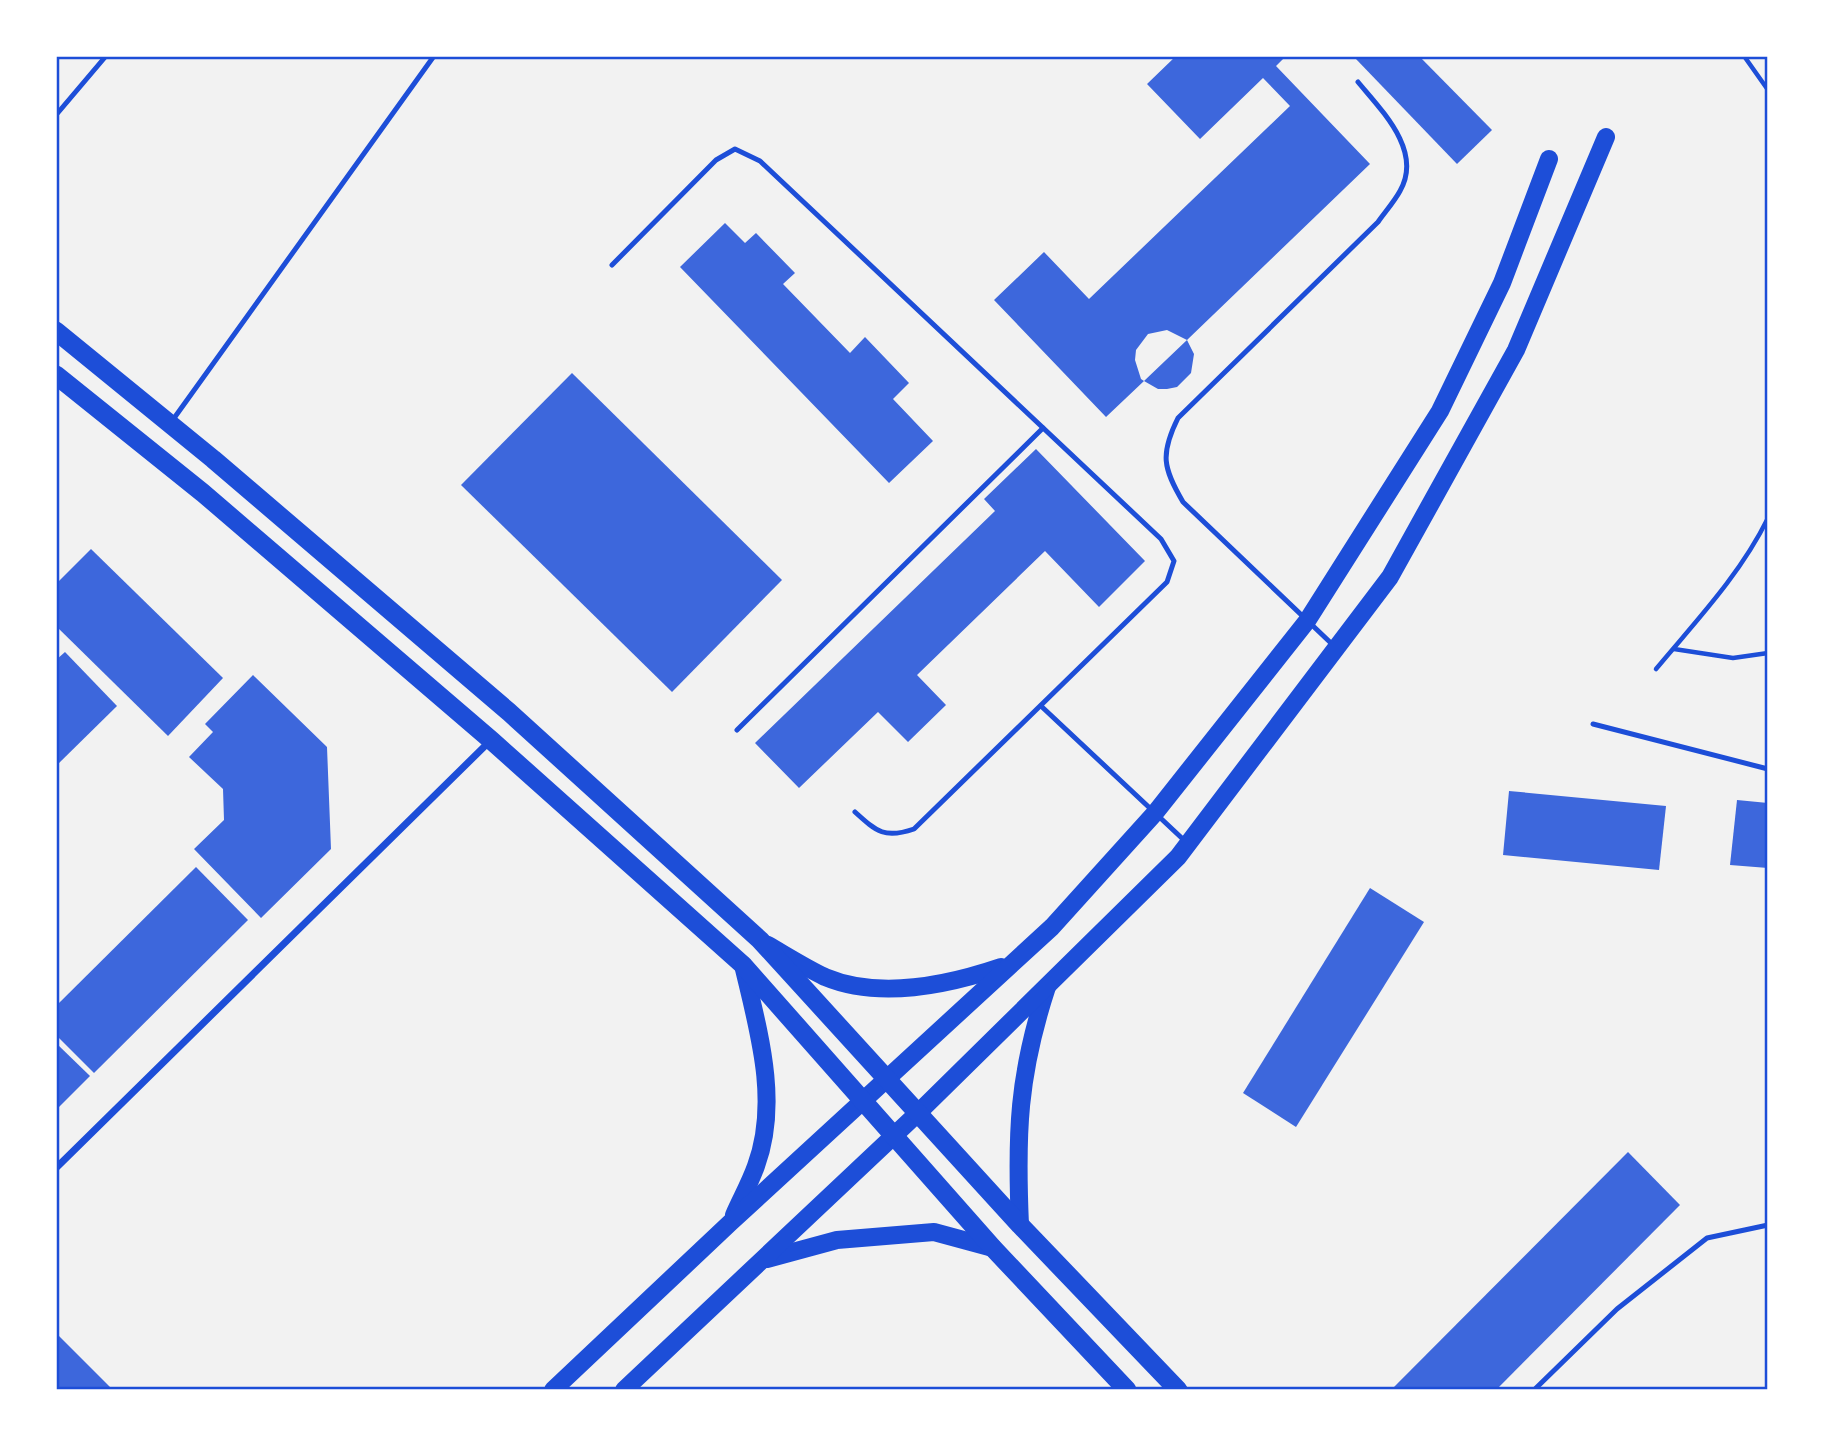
<svg xmlns="http://www.w3.org/2000/svg" width="1824" height="1446" viewBox="0 0 1824 1446" font-family="Manrope,sans-serif">
<style>
.building{fill:#3d67dc}
.lines{fill:none;stroke-linecap:round;stroke-linejoin:round}
.path{stroke:#1d4ed8;stroke-width:4.5}
.service{stroke:#1d4ed8;stroke-width:5}
.minor{stroke:#1d4ed8;stroke-width:7}
.primary{stroke:#1d4ed8;stroke-width:18}
.trunk{stroke:#1d4ed8;stroke-width:19}
.neatline{fill:none;stroke:#1d4ed8;stroke-width:2.5}
</style>
<rect width="100%" height="100%" fill="#f2f2f2"/>
<!-- building -->
<g class="building">
<path d="M1176 56H1286L1276 66 1370 164 1187 340 1167 330 1148 334 1136 350 1135 360 1141 379 1144 381 1187 340 1194 354 1191 373 1177 387 1167 389H1158L1144 381 1106 417 994 300 1044 252 1089 299 1290 106 1263 78 1200 139 1147 84Z"/>
<path d="M1357 56H1419L1492 130 1457 164 1355 58Z"/>
<path d="M725 223 745 243 756 233 795 273 783 284 850 353 865 337 909 383 893 399 933 441 889 483 680 267Z"/>
<path d="M572 373 782 580 672 692 461 485Z"/>
<path d="M1036 449 1145 561 1099 607 1045 551 917 675 946 705 908 742 878 712 799 788 755 743 995 511 984 499Z"/>
<path d="M91 549 223 678 168 736 56 626V584Z"/>
<path d="M65 652 117 706 56 766V660Z"/>
<path d="M253 675 327 747 331 849 261 918 194 849 224 820 223 789 189 757 213 732 205 724Z"/>
<path d="M1509 791 1666 806 1659 870 1503 855Z"/>
<path d="M1737 800 1768 803V868L1730 865Z"/>
<path d="M196 867 248 920 94 1073 56 1035V1006Z"/>
<path d="M1370 888 1424 922 1296 1127 1243 1093Z"/>
<path d="M56 1043 90 1076 56 1110Z"/>
<path d="M1628 1152 1680 1205 1496 1390H1391Z"/>
<path d="M56 1333 113 1390H56Z"/>
</g>
<g class="lines">
<!-- path -->
<g class="path">
<path d="M1744 56 1768 90"/>
<path d="M1674 649 1733 658 1768 653"/>
<path d="M1656 669C1696 621 1740 575 1768 518"/>
</g>
<!-- service -->
<g class="service">
<path d="M56 115 106 56"/>
<path d="M612 265 716 160 735 149 760 161 1161 539 1174 561 1167 582 914 829C885 839 877 832 855 812"/>
<path d="M172 421 434 56"/>
<path d="M1333 645 1183 502C1163 468 1160 454 1178 418L1378 222C1385 212 1394 202 1400 191 1423 151 1382 111 1358 82"/>
<path d="M1041 706 1186 842"/>
<path d="M1593 724 1768 769"/>
<path d="M737 730 1043 428"/>
<path d="M1534 1390 1617 1309 1707 1238 1768 1225"/>
</g>
<!-- minor -->
<path class="minor" d="M56 1168 490 741"/>
<!-- primary -->
<g class="primary">
<path d="M768 945C787 956 806 968 825 977 880 1000 948 985 1001 967"/>
<path d="M734 1215C741 1199 750 1183 756 1166 780 1101 758 1029 743 965"/>
<path d="M1020 1225C1016 1134 1018 1075 1047 987"/>
<path d="M767 1259 837 1240 934 1232 993 1248"/>
<path d="M553 1390 731 1222 1052 927 1155 813 1307 621 1440 411 1502 283 1549 159"/>
<path d="M624 1390 919 1112 1178 857 1390 577 1516 350 1606 137"/>
</g>
<!-- trunk -->
<g class="trunk">
<path d="M56 331 213 459 509 712 760 940 1020 1225 1178 1390"/>
<path d="M56 375 203 493 491 740 743 965 993 1248 1127 1390"/>
</g>
</g>
<!-- border -->
<rect width="1824" height="1446" fill="none" stroke="#ffffff" stroke-width="116"/>
<rect x="58" y="58" width="1708" height="1330" class="neatline"/>
</svg>
